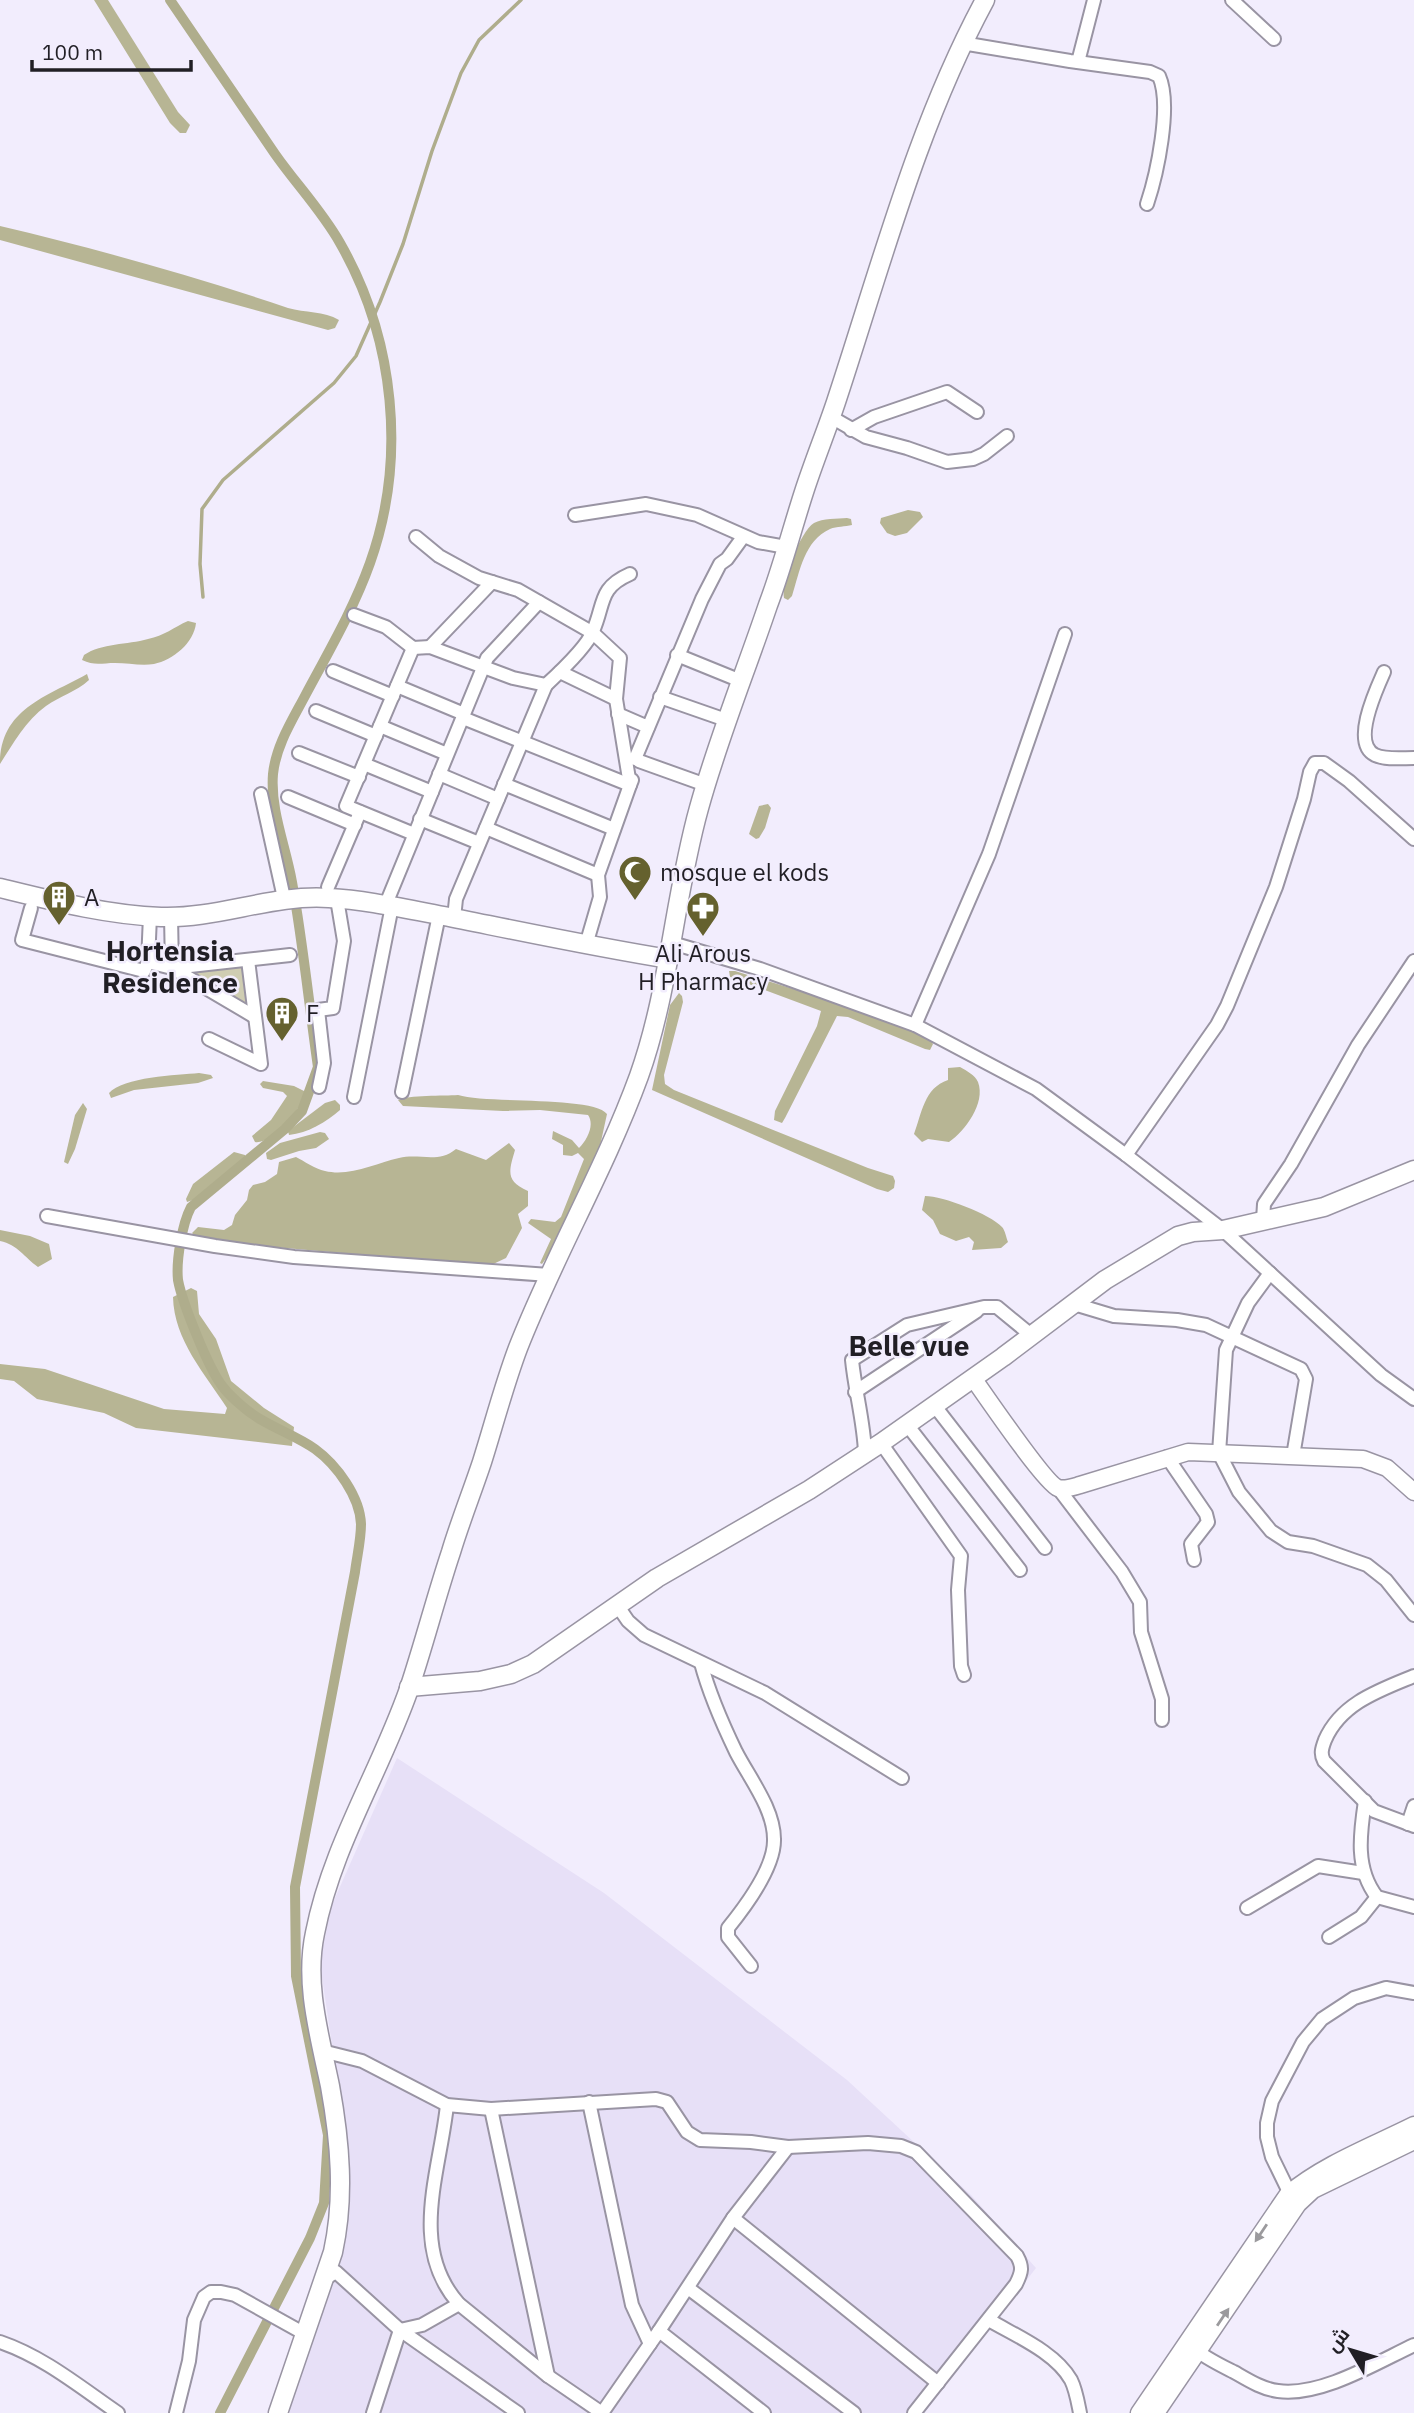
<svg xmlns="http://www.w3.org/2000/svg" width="1414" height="2413" font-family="'IBM Plex Sans',Cairo,sans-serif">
<rect width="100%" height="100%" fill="#f2edfd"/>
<polygon fill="#e7e0f7" points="397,1758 604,1893 847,2080 971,2195 1036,2268 924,2413 286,2413 336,2272 345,2231 350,2169 320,1963 331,1907"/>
<polygon fill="#cfcdb2" points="242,967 246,1004 191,972"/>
<g fill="#b7b594">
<polygon points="94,0 108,0 178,112 190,125 186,133 180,133 170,123"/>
<path d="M 0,226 C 97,249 194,276 288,308 C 305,313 324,311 339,320 L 335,328 L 328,330 L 0,240 Z"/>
<polygon points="908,510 920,512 923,517 907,533 895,536 887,533 880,523 881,518"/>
<path d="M 847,518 L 851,519 L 852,525 C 845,527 837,526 830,529 C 804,541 800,571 792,596 L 788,600 L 784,598 C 781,584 800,531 814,523 C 823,518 837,519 847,518 Z"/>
<path d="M 188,621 L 196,623 C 194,643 173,660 154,664 C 141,666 128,663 115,663 C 102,663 94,666 82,660 L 84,655 C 102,643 127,645 148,639 C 164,636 174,627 188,621 Z"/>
<path d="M 87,674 L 89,680 C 76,692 60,696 46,706 C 26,720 13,744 0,764 C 0,709 46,697 87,674 Z"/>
<polygon points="768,804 771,808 765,828 759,838 756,839 749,834 759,806"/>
<polygon points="729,971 735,971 842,1004 929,1037 933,1044 930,1050 925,1049 848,1017 837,1016 785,1118 782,1123 774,1120 775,1111 817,1026 821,1011 730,977"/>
<polygon points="679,993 682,996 683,1002 664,1075 665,1084 674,1090 868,1168 893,1176 895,1181 894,1188 888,1192 877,1189 652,1090 670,1005"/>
<path d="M 960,1067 C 967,1071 975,1075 978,1082 C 986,1103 965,1131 949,1142 L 928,1139 L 922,1142 L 914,1134 C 922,1113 924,1088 948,1080 L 948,1068 Z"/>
<path d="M 199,1073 L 211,1075 L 213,1078 L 198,1083 L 134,1090 L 111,1098 L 109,1093 C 123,1077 177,1075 199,1073 Z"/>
<path d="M 263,1081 L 294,1086 L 304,1091 L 306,1095 C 300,1109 271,1145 255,1142 L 252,1136 L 271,1120 L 287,1096 L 283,1092 L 263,1088 L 260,1084 Z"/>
<path d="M 458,1095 C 487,1104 594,1096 607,1114 L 600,1146 L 552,1250 L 542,1264 L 540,1263 L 551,1239 L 528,1223 L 531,1219 L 555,1222 L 561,1217 L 584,1159 L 578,1153 L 572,1156 L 563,1155 L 563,1145 L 552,1139 L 553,1131 L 572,1140 L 579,1148 C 587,1140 595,1125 588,1115 L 540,1110 L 503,1111 L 403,1106 L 398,1100 C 408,1095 444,1096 458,1095 Z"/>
<path d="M 335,1100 L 340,1105 L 340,1110 C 326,1122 308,1133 289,1135 L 288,1131 L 325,1103 Z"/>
<polygon points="83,1103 87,1109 75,1149 68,1164 64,1162 75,1115"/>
<polygon points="320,1132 325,1133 329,1139 316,1148 299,1151 271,1160 267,1159 266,1153 280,1143"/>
<path d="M 509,1143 L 515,1150 C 509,1171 505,1181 528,1191 L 528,1206 L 518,1214 L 522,1228 L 506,1258 L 489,1266 L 205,1241 L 196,1237 L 192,1233 L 198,1227 L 224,1230 L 232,1225 L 235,1215 L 247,1200 L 249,1190 L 253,1185 L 265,1182 L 277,1174 L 279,1162 L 296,1157 C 304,1161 315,1169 325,1171 C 350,1177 376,1163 399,1158 C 420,1153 438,1164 456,1149 L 486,1160 Z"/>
<polygon points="234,1152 245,1155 245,1159 196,1199 187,1202 186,1199 193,1184"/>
<path d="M 925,1196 C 943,1196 990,1214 1002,1227 C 1005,1230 1006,1237 1008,1242 L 1001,1248 L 972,1250 L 974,1242 L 969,1237 L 956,1241 L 940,1234 L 933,1220 L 922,1210 Z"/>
<path d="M 0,1230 L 30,1236 L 49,1244 L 52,1259 L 38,1267 C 24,1257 18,1245 0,1241 Z"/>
<path d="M 191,1288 L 197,1291 L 199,1314 L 216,1339 L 231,1381 L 264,1408 L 294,1427 L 292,1446 L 136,1428 L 104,1413 L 37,1399 L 14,1381 L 0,1379 L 0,1364 L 45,1369 L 164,1409 L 225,1414 L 227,1408 C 205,1374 174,1340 173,1297 Z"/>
</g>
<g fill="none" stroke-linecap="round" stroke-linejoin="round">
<polyline stroke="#afad8c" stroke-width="3.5" points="203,597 200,564 202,509 223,480 334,383 356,356 380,302 403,244 432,151 461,73 479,40 521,0"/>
<path stroke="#afad8c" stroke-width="10" d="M 170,0 C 205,51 240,103 275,154 C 296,184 322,211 340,243 C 395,339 407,459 370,563 C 354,608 329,651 306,694 C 293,719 276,745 273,774 C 270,810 286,847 292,882 C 303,943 309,1005 318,1067 L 302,1111 L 285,1129 L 191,1207 C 182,1224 176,1261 178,1280 C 182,1302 209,1370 223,1387 C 228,1394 235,1400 242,1406 C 263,1425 292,1433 315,1449 C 337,1465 360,1497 361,1524 C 361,1540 357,1556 355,1572 L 295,1887 L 296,1976 L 328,2135 L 324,2203 L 310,2238 L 220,2413"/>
<defs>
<g id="minor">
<polyline points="1232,0 1274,39"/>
<path d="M 962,43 L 1070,61 L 1150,72 L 1159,76 C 1172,105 1157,174 1147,204"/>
<polyline points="1078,62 1094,0"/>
<polyline points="831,417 866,437 907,448 947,462 973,459 984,454 1007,436"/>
<polyline points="851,430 874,417 947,392 977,412"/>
<polyline points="575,515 646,504 697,515 758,542 786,547"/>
<polyline points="416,537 439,556 479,578 518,590 593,633 620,658 616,699 630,785 598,875 600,897 586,945"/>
<path d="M 354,615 L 386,627 L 413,648 L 430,647 L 513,678 L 546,685 C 559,673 587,647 593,631 C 605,604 598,588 630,574"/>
<polyline points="430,647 492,582"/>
<polyline points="413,648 346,806 414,834"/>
<polyline points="677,655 741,681"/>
<polyline points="333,671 393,696"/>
<polyline points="560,672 616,699"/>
<path d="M 1384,672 C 1376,690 1351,743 1375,755 C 1386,760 1402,758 1414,758"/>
<polyline points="397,686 464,714"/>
<polyline points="660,697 726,720"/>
<polyline points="316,711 376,736"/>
<polyline points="618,714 648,727"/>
<polyline points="463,718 630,785 632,780"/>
<polyline points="380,726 447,754"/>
<polyline points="299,753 359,777"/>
<polyline points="635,759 702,599 720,564 727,559 743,537"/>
<polyline points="639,761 706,785"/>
<polyline points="364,764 432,792"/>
<polyline points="439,774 498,799"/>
<polyline points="504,784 614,829"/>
<polyline points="261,794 284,898"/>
<polyline points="288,797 355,825"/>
<polyline points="420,819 479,843"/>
<polyline points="486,828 598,875"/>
<polyline points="328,887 360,812"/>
<polyline points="386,904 487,658 539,602"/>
<polyline points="31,908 22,940 144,971 148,962 172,968 171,916"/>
<polyline points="454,918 456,899 546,685"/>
<polyline points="672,943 760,969 915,1025 1036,1089 1126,1155 1223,1230 1381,1375 1414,1399"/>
<polyline points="148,962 150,916"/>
<polyline points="255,1017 172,968 290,955"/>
<polyline points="915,1025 989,854 1065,634"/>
<polyline points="209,1039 261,1064 248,960"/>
<polyline points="319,1087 324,1063 318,1010 333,1008 344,941 337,899"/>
<polyline points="402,1092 439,915"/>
<polyline points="354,1097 392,906"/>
<polyline points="1126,1155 1217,1025 1227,1006 1276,887 1304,799 1310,772 1315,763 1324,763 1349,781 1414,839"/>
<polyline points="47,1216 215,1246 294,1257 549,1275"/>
<polyline points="1263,1220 1264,1204 1291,1164 1358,1045 1414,961"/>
<polyline points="1270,1273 1248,1303 1226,1350 1219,1453 1239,1492 1271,1531 1288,1542 1313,1546 1367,1565 1386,1580 1414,1615"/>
<polyline points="1074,1304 1114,1316 1177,1320 1206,1325 1301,1369 1306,1379 1293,1456"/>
<polyline points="855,1392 977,1311"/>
<polyline points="934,1405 1045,1548"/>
<polyline points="908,1426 1020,1570"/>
<polyline points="881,1443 961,1556 958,1590 961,1666 964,1675"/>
<path d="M 865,1453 C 864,1422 855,1391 852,1360 L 907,1325 L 984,1307 L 997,1307 L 1031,1335"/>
<polyline points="1167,1457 1206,1514 1208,1522 1191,1544 1194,1560"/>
<polyline points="1058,1488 1122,1572 1140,1602 1141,1632 1162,1699 1162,1720"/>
<polyline points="617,1605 628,1621 644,1635 765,1693 902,1778"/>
<path d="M 701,1663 C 709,1693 722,1723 736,1752 C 750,1779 774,1809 774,1839 C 775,1867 745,1907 728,1928 L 728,1937 L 751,1966"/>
<path d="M 1414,1676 C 1380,1690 1341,1703 1325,1740 C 1322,1748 1320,1754 1324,1761 L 1374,1811 L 1414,1826"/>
<path d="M 1365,1801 C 1360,1834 1355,1869 1377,1897 L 1414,1907"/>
<polyline points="1408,1824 1414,1806"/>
<polyline points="1247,1908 1318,1866 1363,1873"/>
<polyline points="1329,1937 1361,1917 1377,1897"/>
<path d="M 322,2051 L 362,2061 L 447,2105 L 491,2109 L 656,2099 L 667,2102 L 687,2132 L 700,2140 L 751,2142 L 788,2147 L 868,2143 L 901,2146 L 916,2152 L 1017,2256 C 1023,2267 1022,2272 1016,2284 L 914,2413"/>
<polyline points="589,2102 632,2305 650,2344"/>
<path d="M 447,2105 C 440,2172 408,2247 459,2304 L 548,2376 L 602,2413"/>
<polyline points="491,2109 548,2376"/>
<polyline points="1292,2198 1272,2157 1267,2137 1267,2123 1272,2101 1303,2042 1322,2019 1354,1998 1386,1988 1414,1993"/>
<polyline points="733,2218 938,2383"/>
<polyline points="324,2279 336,2272 400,2330 518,2413"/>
<polyline points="688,2288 854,2413"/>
<path d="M 989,2320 C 1016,2336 1055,2352 1071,2380 C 1076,2390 1078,2403 1080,2413"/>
<polyline points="659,2331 764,2413"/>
<path d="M 0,2342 C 44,2357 80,2387 118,2413"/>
<path d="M 1192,2347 C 1205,2358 1220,2365 1234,2372 C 1248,2380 1262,2389 1278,2391 C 1320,2397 1376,2363 1414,2345"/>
<polyline points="176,2413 189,2361 194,2320 204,2297 211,2292 221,2292 235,2295 305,2334"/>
<polyline points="373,2413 400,2330 422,2325 459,2304"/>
<polyline points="602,2413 659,2331 733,2218 788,2147"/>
</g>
<g id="tertiary">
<path d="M 973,1378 C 985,1395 1045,1483 1058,1488 C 1065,1490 1073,1487 1080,1485 L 1188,1452 L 1363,1459 L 1387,1468 L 1414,1492"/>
<path d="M 1139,2413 L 1288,2194 C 1324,2164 1372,2146 1414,2125"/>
<polyline points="1156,2413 1298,2204 1313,2190 1414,2141"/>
</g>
<g id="secondary">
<path d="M 0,888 C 53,901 107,915 161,917 C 218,919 272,894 329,898 C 368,900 406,909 444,916 C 519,931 594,947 669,959"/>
<polyline points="409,1687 480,1681 511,1674 533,1664 657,1578 809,1490 881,1443 1003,1357 1105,1280 1178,1236 1193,1232 1223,1230 1324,1207 1414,1170"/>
<path d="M 278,2413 L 333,2252 C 345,2197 340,2141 330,2086 C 320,2037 304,1984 315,1933 C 332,1846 380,1772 409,1689 C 424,1644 436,1597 451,1552 C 460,1522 472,1492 482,1462 C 494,1424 504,1385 518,1348 C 554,1256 605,1169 639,1076 C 670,989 674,897 699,808 C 718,739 745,673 768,605 C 782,568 792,529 804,492 C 814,461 826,432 836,402 C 881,266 917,126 985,0"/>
</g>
</defs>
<use href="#minor" stroke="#9994a3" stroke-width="16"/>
<use href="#tertiary" stroke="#9994a3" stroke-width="19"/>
<use href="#secondary" stroke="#9994a3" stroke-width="21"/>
<use href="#minor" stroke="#fff" stroke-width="12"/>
<use href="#tertiary" stroke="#fff" stroke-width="16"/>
<use href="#secondary" stroke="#fff" stroke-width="18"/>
</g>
<defs><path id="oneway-solid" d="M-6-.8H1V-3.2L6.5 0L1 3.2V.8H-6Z" transform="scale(1.75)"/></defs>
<g fill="#9b9a9d">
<use href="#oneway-solid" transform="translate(1261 2233) rotate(124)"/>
<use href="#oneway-solid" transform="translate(1223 2317) rotate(-56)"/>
</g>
<defs>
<symbol id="mosque-pin" viewBox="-11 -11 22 30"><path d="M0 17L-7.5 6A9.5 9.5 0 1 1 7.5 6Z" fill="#65612e" stroke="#f2edfd"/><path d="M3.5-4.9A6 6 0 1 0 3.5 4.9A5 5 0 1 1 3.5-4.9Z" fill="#fff"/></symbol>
<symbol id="building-pin" viewBox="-11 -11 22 30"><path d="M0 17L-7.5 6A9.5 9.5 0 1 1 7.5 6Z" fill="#65612e" stroke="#f2edfd"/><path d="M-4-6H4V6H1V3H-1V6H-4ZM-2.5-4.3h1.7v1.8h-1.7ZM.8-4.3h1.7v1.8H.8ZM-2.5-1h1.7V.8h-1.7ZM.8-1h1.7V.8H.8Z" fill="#fff"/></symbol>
<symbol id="pharmacy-pin" viewBox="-11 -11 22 30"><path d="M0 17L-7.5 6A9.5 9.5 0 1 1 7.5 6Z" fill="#65612e" stroke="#f2edfd"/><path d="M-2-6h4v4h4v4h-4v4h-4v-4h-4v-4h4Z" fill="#fff"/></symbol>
</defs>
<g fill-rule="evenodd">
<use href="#mosque-pin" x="616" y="853" width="38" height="52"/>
<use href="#building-pin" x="40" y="878" width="38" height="52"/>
<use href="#pharmacy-pin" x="684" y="889" width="38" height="52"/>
<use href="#building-pin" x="263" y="994" width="38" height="52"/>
</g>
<g text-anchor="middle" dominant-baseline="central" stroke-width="5" stroke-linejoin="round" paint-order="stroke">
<g font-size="24" fill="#211f25" stroke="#f2edfd" text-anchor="start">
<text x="660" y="872">mosque el kods</text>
<text x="84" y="897">A</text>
<text x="703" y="953" text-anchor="middle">Ali Arous<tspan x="703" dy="28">H Pharmacy</tspan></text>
<text x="306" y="1013">F</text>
</g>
<g font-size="28" font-weight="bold" fill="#211f25" stroke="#f2edfd">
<text x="170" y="950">Hortensia<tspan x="170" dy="32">Residence</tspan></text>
<text x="909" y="1345">Belle vue</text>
</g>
</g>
<g transform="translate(1351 2350) rotate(308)" stroke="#f2edfd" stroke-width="5" paint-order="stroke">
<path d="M0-5L12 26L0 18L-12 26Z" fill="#211f25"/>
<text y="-10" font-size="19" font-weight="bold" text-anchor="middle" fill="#211f25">ش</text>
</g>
<path d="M32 60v10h159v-10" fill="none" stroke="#211f25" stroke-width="3.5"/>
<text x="42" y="60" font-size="21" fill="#211f25" stroke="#f2edfd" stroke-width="5" paint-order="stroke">100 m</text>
</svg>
